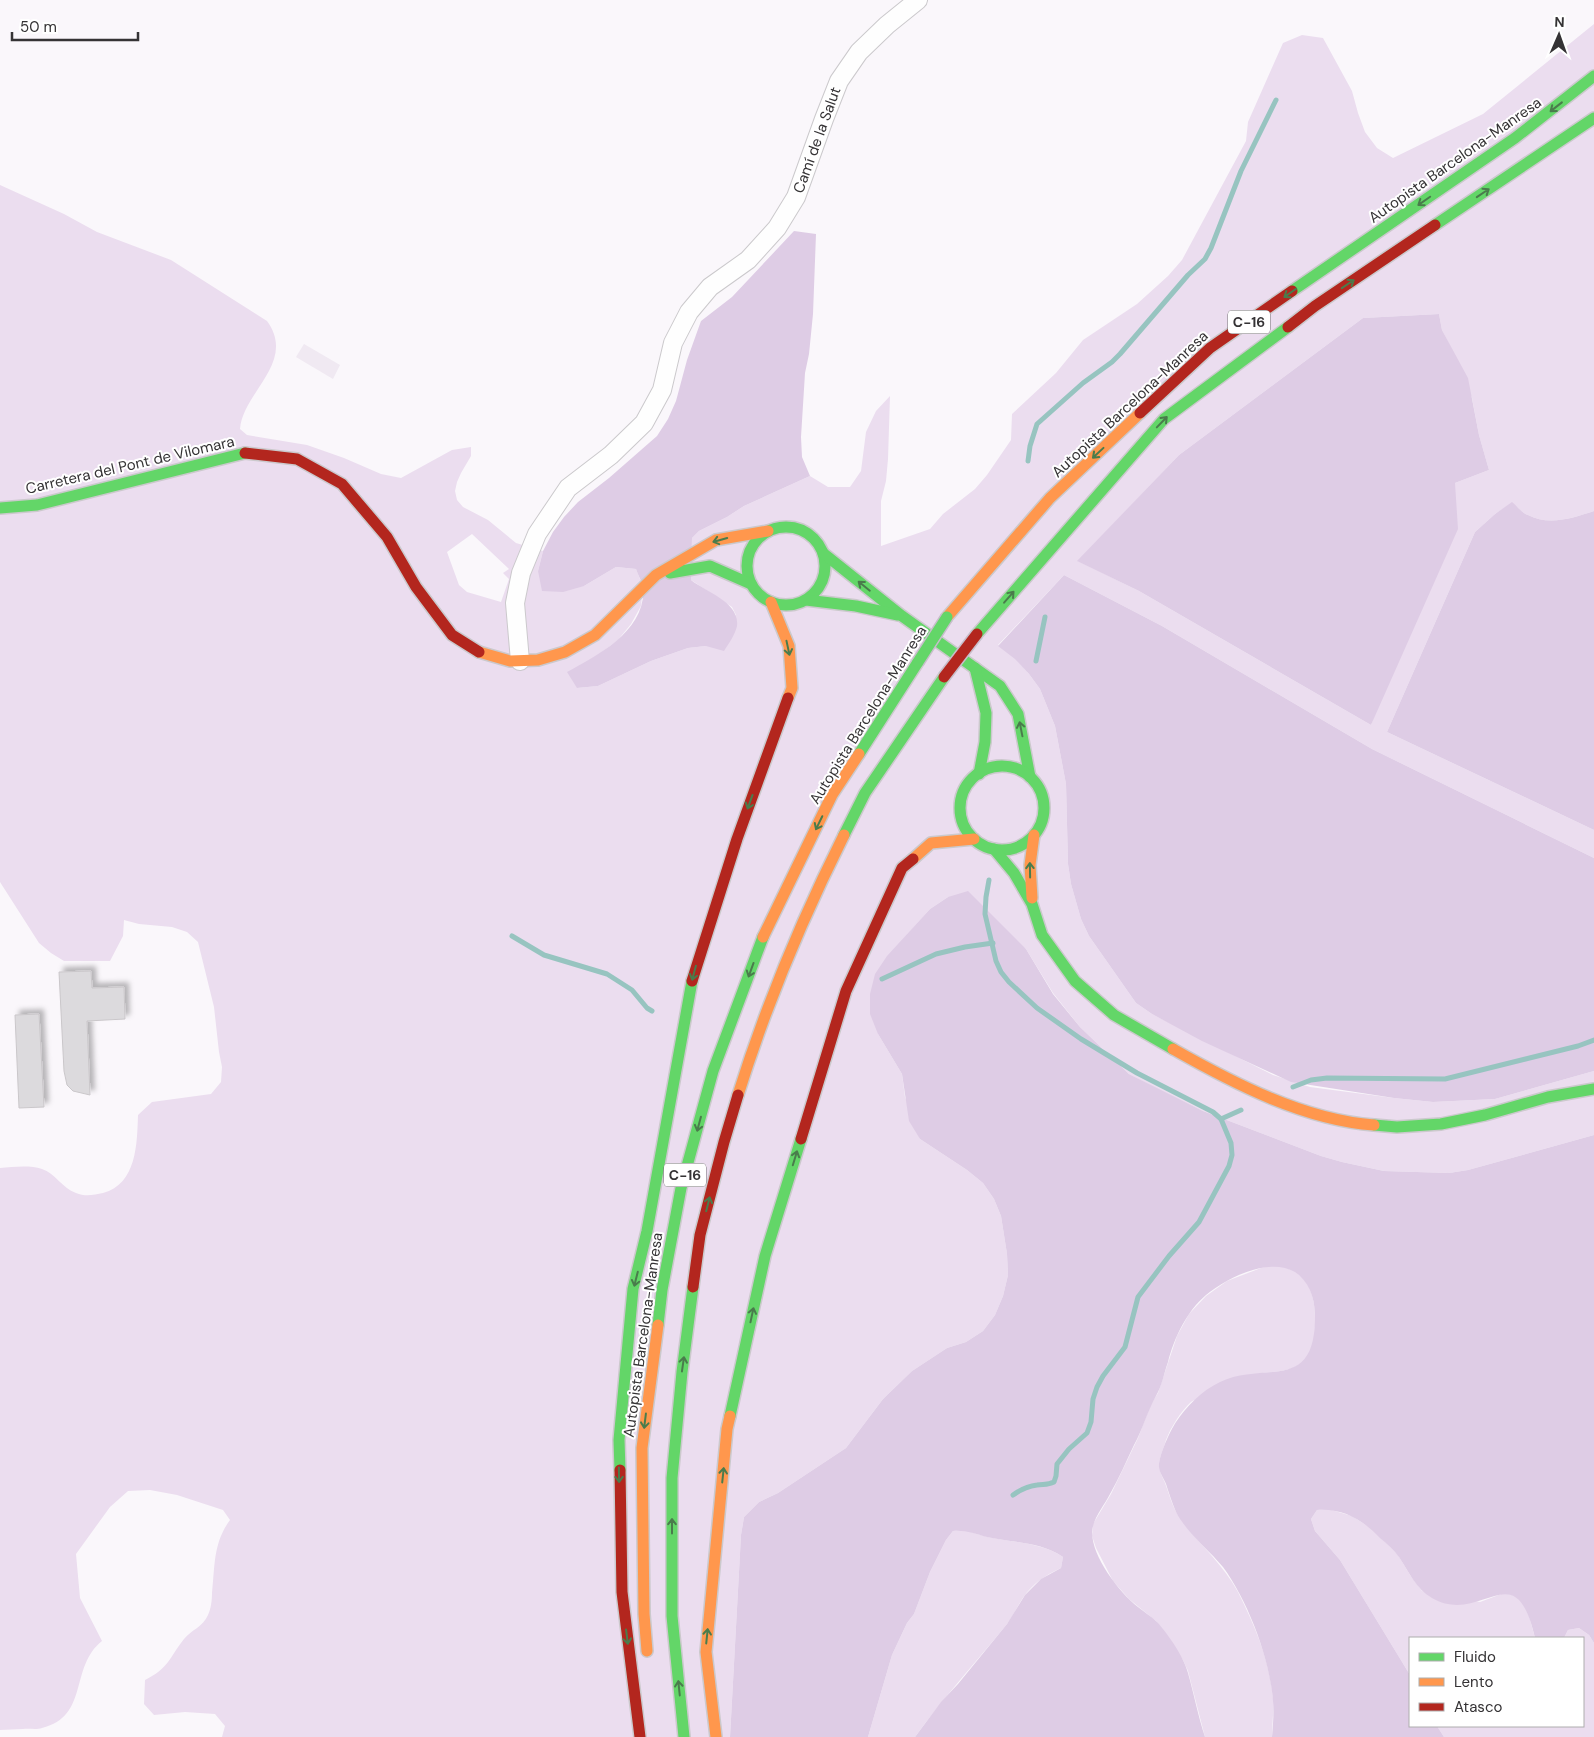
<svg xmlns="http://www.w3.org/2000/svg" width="1594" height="1737" font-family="'DM Sans',sans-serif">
<defs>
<filter id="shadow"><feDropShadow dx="4.5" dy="-4.5" stdDeviation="2.5" flood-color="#0004"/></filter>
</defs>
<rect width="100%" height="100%" fill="#faf7fb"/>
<polygon fill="#f0e9f2" points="304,344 340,365 333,379 296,357"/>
<g fill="#ebddef" fill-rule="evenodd">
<path d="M 1594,24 L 1594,511 C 1573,518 1549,526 1528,515 C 1522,513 1517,506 1512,503 L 1495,514 L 1475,532 L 1387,732 L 1594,830 L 1594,858 L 1372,749 L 1162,626 L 1064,575 L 998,645 L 1015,658 L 1029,674 L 1040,689 L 1055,726 L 1066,784 L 1068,864 L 1071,884 L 1081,919 L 1089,936 L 1136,1003 L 1152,1014 L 1273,1075 L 1310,1087 L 1394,1098 L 1433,1102 L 1495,1099 L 1594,1071 L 1594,1135 L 1468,1170 L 1449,1173 L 1384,1171 L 1342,1162 L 1321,1156 L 1203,1111 L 1165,1093 L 1129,1074 L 1080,1027 L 1053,993 L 1026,949 L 948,897 L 930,909 L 903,939 L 878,1034 L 902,1074 L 905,1097 L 920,1139 L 967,1170 L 983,1183 L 994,1199 L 1001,1216 L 1007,1254 L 1008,1275 L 1003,1296 L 995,1315 L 983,1331 L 966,1342 L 947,1348 L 912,1371 L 883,1399 L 846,1448 L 778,1493 L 759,1502 L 744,1517 L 741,1535 L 730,1737 L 222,1737 L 225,1726 L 215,1714 L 185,1712 L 154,1715 L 144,1704 L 145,1680 C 169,1668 169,1658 184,1639 C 191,1630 203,1627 208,1615 C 211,1609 212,1600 212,1593 C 215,1566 213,1543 230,1520 L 223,1510 L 177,1495 L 150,1490 L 128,1491 L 110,1507 L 76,1554 L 80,1598 L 102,1641 C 69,1667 90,1716 42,1728 C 36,1730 29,1728 23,1729 C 15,1729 8,1730 0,1730 L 0,1168 C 13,1167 30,1165 42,1169 C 55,1173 62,1188 76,1193 C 85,1197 94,1195 103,1193 C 137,1184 137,1143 138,1115 L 152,1102 L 211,1094 L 221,1082 L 222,1067 L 219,1052 L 214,1007 L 198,942 L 187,932 L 172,927 L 139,924 L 124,920 L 123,936 L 110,961 L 64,961 L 51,953 L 39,943 L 0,882 L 0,185 L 64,214 L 97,232 L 171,260 L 267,321 C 297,362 243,392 240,429 L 247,435 L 307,445 L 344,458 L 381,474 L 401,478 L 452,450 L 471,447 L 471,456 L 461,473 L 457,482 L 455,491 L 457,500 L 463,507 L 488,520 L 516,543 L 543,551 L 538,571 L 584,586 L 616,567 L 636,569 L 643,587 L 641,606 L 631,624 L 618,640 L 602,652 L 577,688 L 598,686 L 651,661 L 688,648 L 706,646 L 736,615 L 732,607 L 691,580 L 692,538 L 699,531 L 727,517 L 744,506 L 810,476 L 828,487 L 850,487 L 861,471 L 866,432 L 876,411 L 890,396 L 888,459 L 886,481 L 881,501 L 881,546 L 930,529 L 943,514 L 975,489 L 987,475 L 1011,440 L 1012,414 L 1056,373 L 1083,340 L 1137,304 L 1168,276 L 1182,260 L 1246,141 L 1248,122 L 1283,43 L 1302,35 L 1323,38 L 1352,91 L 1358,113 L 1365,132 L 1377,148 L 1393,158 L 1483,114 ZM 1439,314 L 1442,330 L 1457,360 L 1472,398 L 1479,435 L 1489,470 L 1455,483 L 1455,499 L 1371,725 L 1139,591 L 1078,561 L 1179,455 L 1363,318 ZM 472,534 L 509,569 L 503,573 L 509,579 L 501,602 L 467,592 L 459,585 L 447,552 Z"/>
<path d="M 1274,1265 C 1309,1270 1316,1294 1315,1326 C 1314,1339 1314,1351 1304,1361 C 1291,1373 1273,1371 1257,1374 C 1249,1376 1197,1398 1191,1402 C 1181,1411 1171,1427 1166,1440 C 1164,1447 1159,1458 1159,1465 C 1159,1471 1163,1478 1165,1483 C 1169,1493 1172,1506 1178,1515 C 1197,1543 1221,1561 1238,1592 C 1255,1626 1270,1661 1273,1699 C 1274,1712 1272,1724 1272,1737 L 1205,1737 L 1188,1671 L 1183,1660 L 1156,1621 L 1129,1599 L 1113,1581 L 1096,1548 L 1092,1536 L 1093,1524 L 1111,1494 L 1138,1438 L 1151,1404 L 1158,1393 L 1177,1336 L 1189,1314 L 1206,1296 L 1227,1281 L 1261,1268 Z"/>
<polygon points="1328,1509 1352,1516 1372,1529 1398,1555 1410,1575 1422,1591 1480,1602 1504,1593 1516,1596 1524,1605 1529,1616 1535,1638 1410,1638 1410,1675 1340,1560 1315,1531 1311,1519 1317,1510"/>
<path d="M 966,1530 C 973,1533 981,1535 988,1537 C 1014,1543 1040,1542 1063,1557 L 1061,1568 C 1050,1573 1040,1579 1032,1587 C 1021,1597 1016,1612 1007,1624 C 976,1662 943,1698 915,1737 L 868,1737 L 892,1655 L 907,1623 L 914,1614 L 930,1572 L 946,1540 L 953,1531 Z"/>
<polygon points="1579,1628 1589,1635 1594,1643 1594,1737 1444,1737 1437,1726 1583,1726 1583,1638 1564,1638 1568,1630"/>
</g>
<g fill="#decce5">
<path d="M 794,231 L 816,234 L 813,314 L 809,354 L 805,373 L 801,437 L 802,457 L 810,476 L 744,506 L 727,517 L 699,531 L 692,538 L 691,580 C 706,592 740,602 737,626 C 735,635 729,643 724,651 L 706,646 L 688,648 L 651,661 L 598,686 L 577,688 L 567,672 C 598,655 647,630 643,587 C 642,582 638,575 636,569 L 616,567 L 584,586 L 563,592 L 542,591 L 538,571 L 543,551 L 553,532 L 564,517 L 578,502 L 609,478 L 657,436 L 668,419 L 676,401 L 687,360 L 701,321 L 732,297 Z"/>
<polygon points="1439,314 1442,330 1468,378 1479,435 1489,470 1455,483 1458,529 1371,725 1139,591 1077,561 1179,455 1363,318"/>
<path d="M 1512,502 C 1517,506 1522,513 1528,515 C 1549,526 1573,518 1594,511 L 1594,830 L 1387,732 L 1475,532 L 1495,514 Z"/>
<polygon points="1064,575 1162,626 1372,749 1594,858 1594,1071 1495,1099 1433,1102 1394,1098 1291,1082 1202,1041 1152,1014 1136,1003 1089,936 1081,919 1071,884 1068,864 1066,784 1055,726 1040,689 1029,674 1015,659 998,646"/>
<path d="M 968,891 L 1026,949 L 1053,994 L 1080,1027 L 1129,1074 L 1203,1111 L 1321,1156 L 1342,1162 L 1384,1171 L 1449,1173 L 1468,1170 L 1594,1135 L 1594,1643 L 1589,1635 L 1579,1628 L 1568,1630 L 1564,1638 L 1535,1638 C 1515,1550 1482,1627 1432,1598 C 1416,1589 1409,1572 1399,1557 C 1394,1550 1387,1544 1380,1538 C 1363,1520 1343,1508 1317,1510 L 1311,1519 L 1315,1531 L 1340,1560 L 1410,1675 L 1410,1726 L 1437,1726 L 1444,1737 L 1272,1737 C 1273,1725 1274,1713 1273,1701 C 1270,1659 1248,1601 1223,1567 C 1208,1549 1187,1533 1176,1512 C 1172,1503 1169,1493 1166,1484 C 1164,1479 1159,1472 1159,1467 C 1158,1457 1170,1431 1176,1422 C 1187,1406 1201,1391 1220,1382 C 1264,1361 1314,1393 1315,1319 C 1315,1302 1312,1287 1299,1275 C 1274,1254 1228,1277 1206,1295 C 1187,1311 1174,1338 1168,1362 C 1164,1373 1162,1386 1156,1396 C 1147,1412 1143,1429 1134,1445 C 1126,1462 1119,1478 1110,1494 C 1104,1506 1093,1518 1092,1532 C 1092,1557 1119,1592 1138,1607 C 1144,1612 1151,1616 1157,1622 C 1168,1634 1184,1657 1188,1673 C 1194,1694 1198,1716 1205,1737 L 915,1737 L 941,1702 L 958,1684 L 1007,1624 L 1025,1595 L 1041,1579 L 1061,1568 L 1063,1557 C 1040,1541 1013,1543 987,1537 C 975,1534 966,1530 953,1531 L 946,1540 L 930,1572 L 914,1614 L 907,1623 L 892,1655 L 868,1737 L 730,1737 L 741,1535 L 744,1517 L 759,1502 L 778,1493 L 846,1448 L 883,1399 L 912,1371 L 947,1348 L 966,1342 L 983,1331 L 995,1315 L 1003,1296 L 1008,1275 L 1007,1254 L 1001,1216 L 994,1199 L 983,1183 L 967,1170 L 920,1139 L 909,1121 L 902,1074 L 878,1034 L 870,1014 L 870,994 L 875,974 L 887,956 L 930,909 L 948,897 Z"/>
</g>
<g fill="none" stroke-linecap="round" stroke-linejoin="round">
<g stroke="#97c4c0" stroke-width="5">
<polyline points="1028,461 1030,446 1037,424 1083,383 1112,362 1120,354 1188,275 1205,259 1211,248 1241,171 1276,100"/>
<polyline points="1036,661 1045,617"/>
<path d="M 989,880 L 986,897 L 985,914 L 996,961 L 1001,972 L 1009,982 L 1037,1008 L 1081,1039 L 1137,1073 L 1213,1112 L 1221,1119 L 1231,1143 L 1232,1155 L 1229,1166 L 1199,1222 L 1169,1256 L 1138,1297 L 1125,1347 L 1103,1376 L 1097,1387 L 1093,1399 L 1091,1422 L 1087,1433 L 1069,1449 L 1057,1464 L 1056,1476 L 1054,1482 C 1048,1485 1044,1484 1037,1485 C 1028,1486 1020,1490 1013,1495"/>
<polyline points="512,936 544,955 607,974 632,990 647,1008 652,1011"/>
<polyline points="882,979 936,954 965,947 993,943"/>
<polyline points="1293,1087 1311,1080 1327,1078 1445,1079 1578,1046 1594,1040"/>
<polyline points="1221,1119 1241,1110"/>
</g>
</g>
<g fill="#dcdadd" stroke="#cac7ca" filter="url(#shadow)">
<polygon points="91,971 92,988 124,987 125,1019 87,1021 90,1095 73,1091 67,1085 64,1071 59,972"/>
<polygon points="39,1014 44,1107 19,1108 15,1015"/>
</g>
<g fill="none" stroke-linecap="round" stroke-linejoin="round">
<defs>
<polyline id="street" points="520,661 515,603 521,573 537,534 568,488 611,455 644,423 662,390 673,343 689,312 710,287 748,260 777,228 796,197 824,119 839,81 859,52 887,25 918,0"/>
<g id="fast">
<polyline points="1435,225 1594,118"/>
<polyline points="1292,291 1515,138 1594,76"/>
<polyline points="0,508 37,505 245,453"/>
<circle cx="786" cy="566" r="39"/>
<polyline points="823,553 902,616 1000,686 1018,714 1030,777"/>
<polyline points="670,573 710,566 751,584"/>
<polyline points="806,600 856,606 898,615"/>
<polyline points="977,634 1164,419 1288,327"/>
<polyline points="975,668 986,713 985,742 979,774"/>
<polyline points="859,754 918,662"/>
<circle cx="1002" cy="808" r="42"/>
<polyline points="844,835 865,793 944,677"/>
<polyline points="994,849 1014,873 1032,904 1042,935 1075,981 1114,1015 1173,1049"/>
<polyline points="1374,1125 1397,1127 1441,1124 1485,1115 1548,1097 1594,1089"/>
<polyline points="658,1325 662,1290 681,1188 713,1071 763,937"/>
<polyline points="730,1416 765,1256 801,1139"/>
<polyline points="620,1470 619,1440 633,1289 647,1231 692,981"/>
<polyline points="684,1737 672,1616 672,1478 682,1372 693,1287"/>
</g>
<g id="slow">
<polyline points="771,602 789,646 792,688 788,698"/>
<polyline points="947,617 1050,498 1140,413"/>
<polyline points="479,652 510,661 538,660 565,652 595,635 656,575 716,540 768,531"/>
<polyline points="913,859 931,843 974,839"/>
<polyline points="1032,898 1030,865 1034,835"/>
<polyline points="763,937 832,795 859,754"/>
<path d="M 1173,1049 C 1233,1083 1304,1120 1374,1125"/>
<path d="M 738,1095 C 766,1005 802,919 844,835"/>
<polyline points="647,1651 644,1614 642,1448 658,1325"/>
<polyline points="716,1737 706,1652 727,1429 730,1416"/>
</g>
<g id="jam">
<polyline points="1288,327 1315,306 1435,225"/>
<polyline points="1140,413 1210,348 1292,291"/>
<polyline points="245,453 297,459 342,484 387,537 416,587 452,635 479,652"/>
<polyline points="692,981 737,839 788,698"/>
<polyline points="801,1139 846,991 902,868 913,859"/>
<polyline points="693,1287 700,1235 724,1142 738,1095"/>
<polyline points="620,1470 622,1592 640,1737"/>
</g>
</defs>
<use href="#street" stroke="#cbc9cc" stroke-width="20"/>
<use href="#fast" stroke="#cbc9cc" stroke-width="14"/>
<use href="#slow" stroke="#cbc9cc" stroke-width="14"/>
<use href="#jam" stroke="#cbc9cc" stroke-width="14"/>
<use href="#street" stroke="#fefefe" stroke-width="18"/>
<use href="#fast" stroke="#63d668" stroke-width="11"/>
<use href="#slow" stroke="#ff974d" stroke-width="11"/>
<use href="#jam" stroke="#b3261e" stroke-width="11"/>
<defs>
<polyline id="fast-bridge" points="918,662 947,617"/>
<polyline id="jam-bridge" points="944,677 977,634"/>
</defs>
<use href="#fast-bridge" stroke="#c7beca" stroke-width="14" stroke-linecap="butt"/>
<use href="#jam-bridge" stroke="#c7beca" stroke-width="14" stroke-linecap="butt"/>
<use href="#fast-bridge" stroke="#63d668" stroke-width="11"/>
<use href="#jam-bridge" stroke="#b3261e" stroke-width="11"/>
</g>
<defs><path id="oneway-shaft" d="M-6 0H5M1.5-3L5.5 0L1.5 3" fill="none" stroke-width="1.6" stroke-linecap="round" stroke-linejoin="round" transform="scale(1.25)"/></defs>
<g stroke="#4a7c4c">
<use href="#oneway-shaft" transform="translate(1556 107) rotate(142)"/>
<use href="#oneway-shaft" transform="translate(1483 193) rotate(-34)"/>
<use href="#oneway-shaft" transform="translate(1424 201) rotate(145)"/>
<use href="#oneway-shaft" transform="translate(1348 284) rotate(-34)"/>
<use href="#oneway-shaft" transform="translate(1290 293) rotate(145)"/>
<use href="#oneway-shaft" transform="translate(1162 422) rotate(-46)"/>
<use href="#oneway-shaft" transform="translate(1098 453) rotate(137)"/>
<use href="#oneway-shaft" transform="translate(720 540) rotate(164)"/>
<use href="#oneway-shaft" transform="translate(864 586) rotate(-141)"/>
<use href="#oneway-shaft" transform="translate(1009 597) rotate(-49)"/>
<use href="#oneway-shaft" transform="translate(788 648) rotate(78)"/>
<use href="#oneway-shaft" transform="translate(1021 729) rotate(-101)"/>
<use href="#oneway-shaft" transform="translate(750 802) rotate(110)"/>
<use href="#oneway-shaft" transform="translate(819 823) rotate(116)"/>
<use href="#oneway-shaft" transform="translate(1030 870) rotate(-91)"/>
<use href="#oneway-shaft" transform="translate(751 970) rotate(110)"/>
<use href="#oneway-shaft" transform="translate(694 973) rotate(105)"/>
<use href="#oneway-shaft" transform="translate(699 1124) rotate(105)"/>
<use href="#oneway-shaft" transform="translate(795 1158) rotate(-73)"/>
<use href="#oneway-shaft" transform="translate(708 1204) rotate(-76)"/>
<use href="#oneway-shaft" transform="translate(636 1279) rotate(104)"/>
<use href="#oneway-shaft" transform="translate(752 1315) rotate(-78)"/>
<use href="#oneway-shaft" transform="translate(683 1364) rotate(-82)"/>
<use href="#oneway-shaft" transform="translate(645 1421) rotate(97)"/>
<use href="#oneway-shaft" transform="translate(619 1475) rotate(89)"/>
<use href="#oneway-shaft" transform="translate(723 1475) rotate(-84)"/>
<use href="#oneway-shaft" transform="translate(672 1526) rotate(-90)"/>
<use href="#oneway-shaft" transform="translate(707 1636) rotate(-84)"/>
<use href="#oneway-shaft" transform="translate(627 1637) rotate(83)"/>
<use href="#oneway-shaft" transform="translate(679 1688) rotate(-96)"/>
</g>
<g text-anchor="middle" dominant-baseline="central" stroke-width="4" stroke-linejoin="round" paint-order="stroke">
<g fill="#fff" stroke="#727072" stroke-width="1">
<rect x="1228" y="310.5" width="42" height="23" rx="4"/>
<rect x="664" y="1163.5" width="42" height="23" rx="4"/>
</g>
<g font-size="14" font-weight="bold" fill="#353335">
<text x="1249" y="322">C-16</text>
<text x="685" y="1175">C-16</text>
</g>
<g font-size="15" fill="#353335" stroke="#fff">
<text transform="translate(817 140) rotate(-70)">Camí de la Salut</text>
<text transform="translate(1455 160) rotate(-35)">Autopista Barcelona-Manresa</text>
<text transform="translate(1130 404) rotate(-43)">Autopista Barcelona-Manresa</text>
<text transform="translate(130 465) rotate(-13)">Carretera del Pont de Vilomara</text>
<text transform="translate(868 715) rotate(-58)">Autopista Barcelona-Manresa</text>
<text transform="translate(643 1335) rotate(-82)">Autopista Barcelona-Manresa</text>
</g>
</g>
<rect x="1409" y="1637" width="175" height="90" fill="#ffffff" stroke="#aeadae"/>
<rect x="1419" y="1653" width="25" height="8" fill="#63d668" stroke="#aeadae"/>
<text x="1454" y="1662" font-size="15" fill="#353335">Fluido</text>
<rect x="1419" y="1678" width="25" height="8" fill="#ff974d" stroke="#aeadae"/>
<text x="1454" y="1687" font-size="15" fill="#353335">Lento</text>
<rect x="1419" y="1703" width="25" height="8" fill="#b3261e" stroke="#aeadae"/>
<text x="1454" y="1712" font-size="15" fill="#353335">Atasco</text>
<g transform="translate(1559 35) rotate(2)" stroke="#ffffff" stroke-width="4" paint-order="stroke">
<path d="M0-4L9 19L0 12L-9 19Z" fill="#353335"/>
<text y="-8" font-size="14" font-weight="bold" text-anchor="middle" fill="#353335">N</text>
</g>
<path d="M12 32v8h126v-8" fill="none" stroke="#353335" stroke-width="2.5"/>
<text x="20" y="32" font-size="15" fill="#353335" stroke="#ffffff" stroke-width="4" paint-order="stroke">50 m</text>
</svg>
